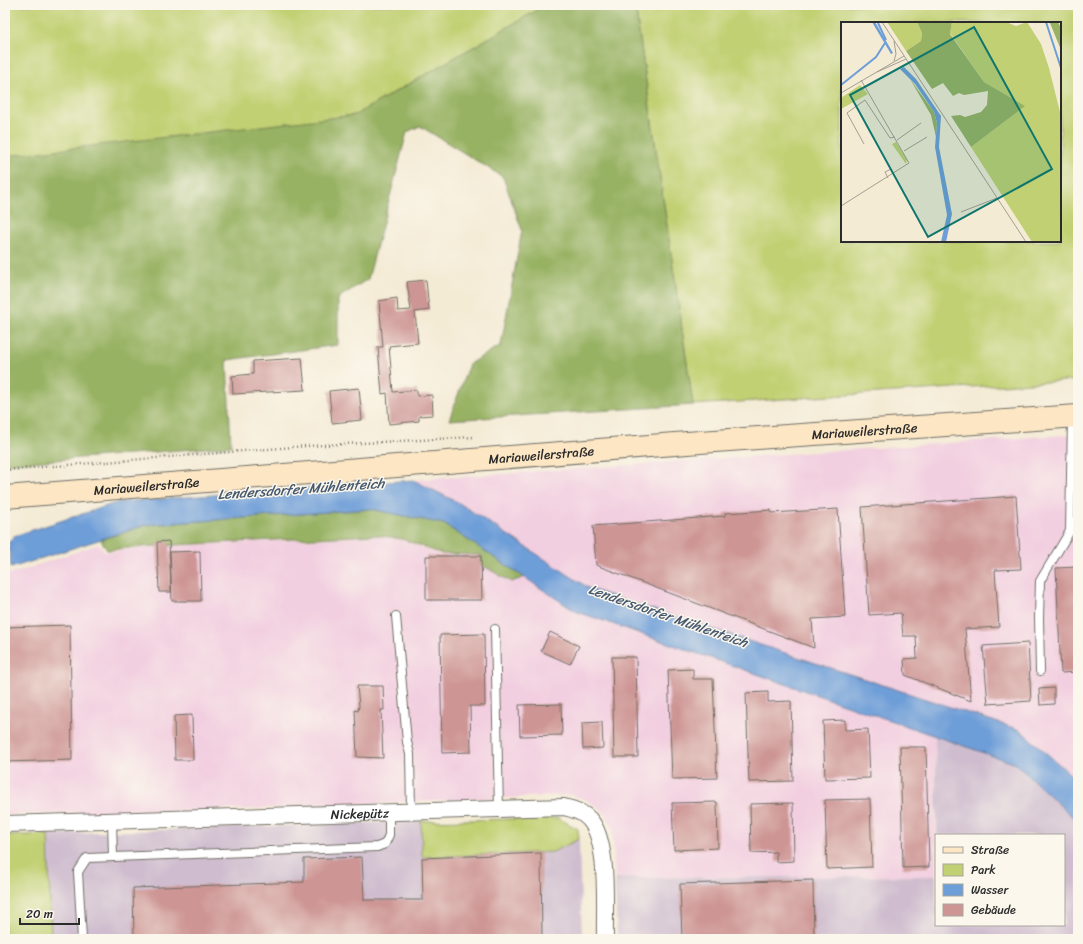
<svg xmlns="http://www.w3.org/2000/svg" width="1083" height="944" font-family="Sriracha,sans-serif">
<rect width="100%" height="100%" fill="#fbf7ec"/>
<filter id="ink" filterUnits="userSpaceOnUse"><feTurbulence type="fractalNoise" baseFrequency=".025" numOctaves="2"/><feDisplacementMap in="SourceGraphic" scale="8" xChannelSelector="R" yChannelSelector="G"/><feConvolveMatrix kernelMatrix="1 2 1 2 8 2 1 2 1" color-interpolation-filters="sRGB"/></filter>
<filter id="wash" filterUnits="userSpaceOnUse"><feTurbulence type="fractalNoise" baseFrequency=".012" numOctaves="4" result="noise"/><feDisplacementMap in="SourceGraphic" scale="16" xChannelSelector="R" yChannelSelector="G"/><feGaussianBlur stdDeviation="0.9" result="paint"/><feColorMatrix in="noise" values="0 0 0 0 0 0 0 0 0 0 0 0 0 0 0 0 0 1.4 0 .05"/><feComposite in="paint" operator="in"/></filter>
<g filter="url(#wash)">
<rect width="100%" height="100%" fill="#f4ebd5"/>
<g fill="#f2cfe0">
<polygon points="1078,434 1078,781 1020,730 590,589 459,503 413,480"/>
<polygon points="375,536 402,540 441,555 482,555 482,565 511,582 525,577 575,611 935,736 936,876 615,878 612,826 603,811 586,800 571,795 250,809 5,815 5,574 15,573 99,544 105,552 156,547"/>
</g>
<g fill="#cfbdcf">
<polygon points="935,736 1016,764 1078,822 1078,939 617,939 615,878 936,876 936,925 1064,925 1064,835 937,835"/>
<polygon points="421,821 423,857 553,852 579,839 582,939 51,939 48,834"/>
</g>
<g fill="#c1d072" stroke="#767e4e" fill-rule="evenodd">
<polygon points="5,5 546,5 355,115 124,146 5,157"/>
<path d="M 635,5 L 1078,5 L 1078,380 L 693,405 ZM 842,23 L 1060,23 L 1060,241 L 842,241 Z"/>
<polygon points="558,818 578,829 579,839 553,852 422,857 421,821"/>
<polygon points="48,834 51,939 5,939 5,836"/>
</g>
<g fill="#98b264" stroke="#626e48">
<polygon points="546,5 635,5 693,405 449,420 469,364 501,345 522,230 503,177 420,126 407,132 368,279 338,298 338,345 227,360 231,446 5,464 5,156 355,115"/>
<polygon points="371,509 444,524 525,577 511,582 482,565 481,555 442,554 402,539 375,535 155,546 107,550 101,540 145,525"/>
</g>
<polygon fill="#6e9ed8" stroke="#4c6482" points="413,480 459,503 590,589 1020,730 1078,781 1078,822 1016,764 575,611 444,524 371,509 145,525 11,568 9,542 14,536 119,502"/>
<g id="blocks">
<g fill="#cd9594">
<polygon points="426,280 429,310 415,312 418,343 389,346 393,392 417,390 417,396 432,395 433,415 419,416 419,421 389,424 387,393 382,394 378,347 383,347 379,301 397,298 398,311 411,310 407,282"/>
<polygon points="302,358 305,390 233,394 232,376 253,374 253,361"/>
<polygon points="359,388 362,420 332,423 329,391"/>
<polygon points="1016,496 1021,569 995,570 999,627 965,629 971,701 905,675 904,659 917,658 916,636 903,636 901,613 869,615 862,507"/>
<polygon points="838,509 845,617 812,619 814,648 596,565 593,526 725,516 725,513 771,510 771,513"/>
<polygon points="169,541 171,592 159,592 157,542"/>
<polygon points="200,551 201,601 172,601 170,552"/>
<polygon points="426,556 481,556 482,600 426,600"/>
<polygon points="1078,567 1078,672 1061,673 1056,568"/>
<polygon points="70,625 72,760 5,762 5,627"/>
<polygon points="550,632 579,646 570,664 541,651"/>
<polygon points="484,634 485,706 470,706 471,752 442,753 440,635"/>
<polygon points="1028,643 1031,701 988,704 983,646"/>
<polygon points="612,657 636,657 638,757 614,757"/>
<polygon points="693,669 693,679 713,679 717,778 672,779 668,670"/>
<polygon points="357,686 383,686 384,710 381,710 383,758 357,757 355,710 358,711 359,706"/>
<polygon points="1054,688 1054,704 1040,705 1039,689"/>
<polygon points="768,692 768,702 791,701 793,781 749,782 746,693"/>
<polygon points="561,704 562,735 520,736 519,705"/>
<polygon points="192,715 193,760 175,760 174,716"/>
<polygon points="845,720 845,730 868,729 870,778 825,779 823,721"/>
<polygon points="602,722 603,748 583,749 582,723"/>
<polygon points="900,747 926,747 929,867 903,868"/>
<polygon points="870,799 872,867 827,869 825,800"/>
<polygon points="717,802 718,848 674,850 672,803"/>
<polygon points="793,803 794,861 776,862 776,852 751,853 750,804"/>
<polygon points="541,853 542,939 134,939 133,888 304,882 304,859 362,857 364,900 423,900 422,858"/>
<polygon points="813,880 814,939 682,939 680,884"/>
</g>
</g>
</g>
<g filter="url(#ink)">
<use href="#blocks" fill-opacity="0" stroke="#716e66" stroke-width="1"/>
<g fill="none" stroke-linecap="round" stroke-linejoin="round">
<defs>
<g id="service">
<polyline points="396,616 407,742 410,754 411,811"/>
<polyline points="495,629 499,809"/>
<polyline points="1040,671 1039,618 1040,581 1070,531 1072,418"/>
<polyline points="112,821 113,856"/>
<polyline points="82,939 78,872 87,858 377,847 385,844 389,835 389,812"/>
</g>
<g id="minor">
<path id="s1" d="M 5,824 L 564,807 C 573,809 583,812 589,819 C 610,841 604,908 605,939"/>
</g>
<g id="secondary">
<path id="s2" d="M 5,497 L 700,442 L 1078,416"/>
</g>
</defs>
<use href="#service" stroke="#716e66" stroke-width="10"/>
<use href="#minor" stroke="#716e66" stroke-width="18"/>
<use href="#secondary" stroke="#716e66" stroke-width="24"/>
<polyline stroke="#716e66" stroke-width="2.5" stroke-dasharray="1 3" stroke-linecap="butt" points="5,470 306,446 475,437"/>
<use href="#service" stroke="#fff" stroke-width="8"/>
<use href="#minor" stroke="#fff" stroke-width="16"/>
<use href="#secondary" stroke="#fce6c4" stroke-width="22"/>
</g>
</g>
<g text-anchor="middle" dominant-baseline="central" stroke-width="3" stroke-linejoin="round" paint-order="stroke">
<g font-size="13" fill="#2b2b2b" stroke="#fbf7ec">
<text stroke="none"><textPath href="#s2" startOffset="862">Mariaweilerstraße</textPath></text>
<text stroke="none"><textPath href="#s2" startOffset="538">Mariaweilerstraße</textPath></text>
<text stroke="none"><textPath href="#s2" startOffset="142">Mariaweilerstraße</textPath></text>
<text stroke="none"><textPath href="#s1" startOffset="355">Nickepütz</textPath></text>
</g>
<g font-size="14" font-style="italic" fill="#465970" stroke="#fbf7ec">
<text transform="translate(301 489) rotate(-4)">Lendersdorfer Mühlenteich</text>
<text transform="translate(668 616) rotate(19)">Lendersdorfer Mühlenteich</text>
</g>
</g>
<g transform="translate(841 22)">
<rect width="220" height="220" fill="#f4ebd5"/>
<path d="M 46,0 L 76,0 L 81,11 L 80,19 L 65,29 ZM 111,0 L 165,0 L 175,4 L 186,0 L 200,22 L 208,46 L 220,94 L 220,220 L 191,220 L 130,125 L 183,84 L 143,60 L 109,11 ZM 19,63 L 27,72 L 0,87 L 0,76 ZM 55,120 L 66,137 L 65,142 L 51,122 Z" fill="#c1d072"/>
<path d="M 76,0 L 111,0 L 109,12 L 143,60 L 184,84 L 130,125 L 110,94 L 119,93 L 124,95 L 140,90 L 146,83 L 147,69 L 123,73 L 118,71 L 112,74 L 102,61 L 91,67 L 65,29 L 80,19 L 81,11 ZM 217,0 L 220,6 L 220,28 L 209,1 ZM 69,57 L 93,90 L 96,101 L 95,115 L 90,93 Z" fill="#98b264"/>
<path d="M 31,0 L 34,0 L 52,31 L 50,32 ZM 63,45 L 75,57 L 100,94 L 98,125 L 111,192 L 105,220 L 100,220 L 106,193 L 94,125 L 96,101 L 93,90 L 74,62 L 59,47 Z" fill="#6e9ed8"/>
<path fill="none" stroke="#6e9ed8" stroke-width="2" d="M 205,0 L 220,46M 37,1 L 45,18M 0,63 L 35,35 L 44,21"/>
<path fill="none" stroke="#a49e91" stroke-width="1" d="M 41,0 L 185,220M 53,19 L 55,32 L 53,39M 36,50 L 65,37M 0,71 L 63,34M 56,118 L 80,101M 23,122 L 6,91 L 24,78 L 49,116 L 54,115M 63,129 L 86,115M 47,156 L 44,150 L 50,147M 0,184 L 68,141 L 20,58M 120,190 L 156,176"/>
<path fill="#0f766e" fill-opacity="0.15" stroke="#0f766e" stroke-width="2" d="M 133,5 L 211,147 L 87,215 L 9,73 Z"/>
<rect width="220" height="220" fill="none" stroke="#2b2b2b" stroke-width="2"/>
</g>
<rect width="1083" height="944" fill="none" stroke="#fbf7ec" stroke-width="20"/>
<rect x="935" y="834" width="130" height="92" fill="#fbf7ec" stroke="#a8a59f"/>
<rect x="943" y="847" width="20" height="6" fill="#fce6c4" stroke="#a8a59f"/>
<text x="971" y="854" font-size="12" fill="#2b2b2b">Straße</text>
<rect x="943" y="864" width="20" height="12" fill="#c1d072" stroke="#a8a59f"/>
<text x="971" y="874" font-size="12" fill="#2b2b2b">Park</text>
<rect x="943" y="884" width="20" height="12" fill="#6e9ed8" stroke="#a8a59f"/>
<text x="971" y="894" font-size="12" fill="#2b2b2b">Wasser</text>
<rect x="943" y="904" width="20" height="12" fill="#cd9594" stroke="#a8a59f"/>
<text x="971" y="914" font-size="12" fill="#2b2b2b">Gebäude</text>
<path d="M20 918v6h59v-6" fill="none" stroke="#2b2b2b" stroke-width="2"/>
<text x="26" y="918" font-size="12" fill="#2b2b2b" stroke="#fbf7ec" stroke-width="3" paint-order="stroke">20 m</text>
</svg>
